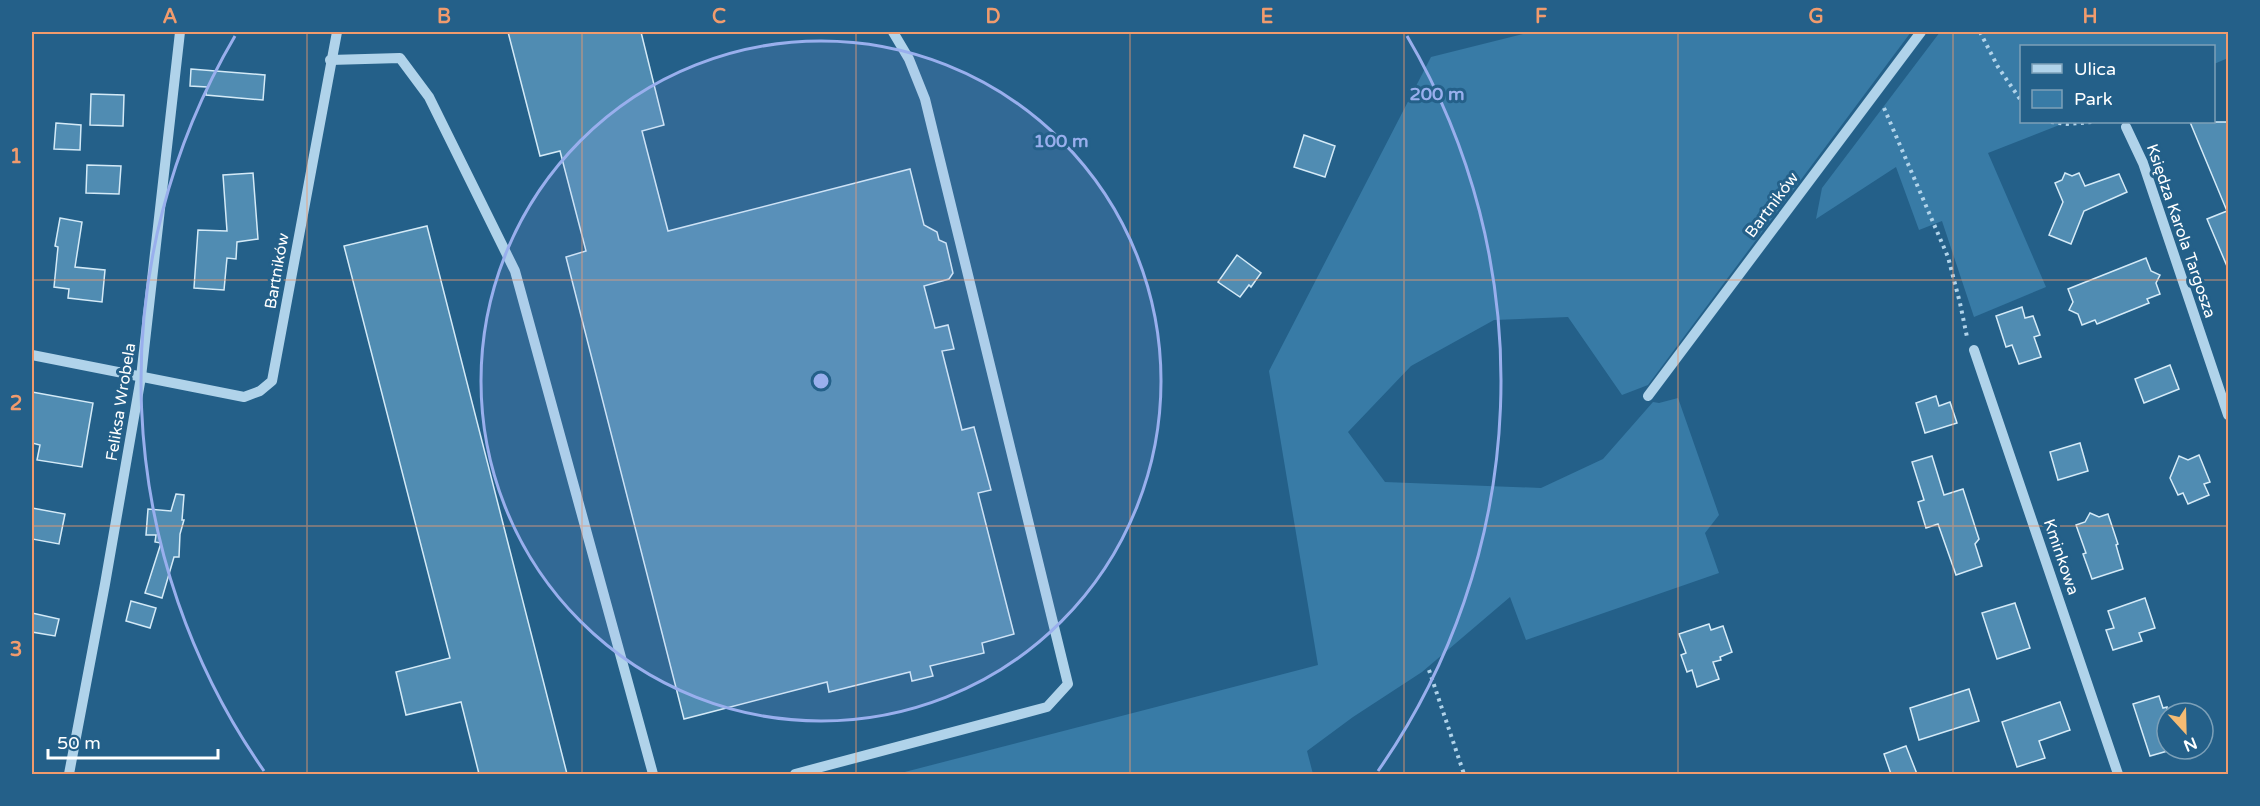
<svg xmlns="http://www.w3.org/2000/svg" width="2260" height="806" font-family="'Varela Round',sans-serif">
<rect width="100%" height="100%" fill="#246089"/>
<g fill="#387ba6">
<polygon points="1531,32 1911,32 1648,385 1622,395 1568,317 1494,320 1411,366 1348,432 1385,482 1541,488 1603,459 1653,402 1659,403 1678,398 1719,515 1705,533 1719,573 1526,640 1510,597 1422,672 1353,717 1307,751 1313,774 897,774 1318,665 1269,371 1431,57"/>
<polygon points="1940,32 2228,32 2228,58 2214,64 2214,46 2022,46 2022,122 2067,122 1988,153 2046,287 1974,317 1942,221 1919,230 1896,167 1816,219 1822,188"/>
</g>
<g fill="#508cb2" stroke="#d4eaf7" stroke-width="1.5">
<polygon points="508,32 641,32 664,125 642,131 668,231 910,169 924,225 937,232 939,240 946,243 953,273 949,279 924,286 935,328 948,325 954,349 942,351 962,430 974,427 991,490 978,493 1014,634 982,643 984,653 930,666 933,676 912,681 910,672 829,692 827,682 684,719 566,257 586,251 560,151 540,156"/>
<polygon points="191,69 265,75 263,100 206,95 207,87 190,86"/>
<polygon points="91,94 124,95 123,126 90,125"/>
<polygon points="2190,122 2229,122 2229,271 2207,219 2227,211"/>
<polygon points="56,123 81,125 80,150 54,149"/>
<polygon points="1304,135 1335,146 1325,177 1294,167"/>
<polygon points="87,165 121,166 119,194 86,193"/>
<polygon points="253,173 258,239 237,242 236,259 227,258 224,290 194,288 198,230 227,231 223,175"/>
<polygon points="2065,173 2072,176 2079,173 2085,186 2119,174 2127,192 2084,211 2071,244 2049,235 2063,202 2055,183 2062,180"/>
<polygon points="60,218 82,222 75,267 105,270 102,302 68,298 69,289 54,287 58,247 55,246"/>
<polygon points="427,226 567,774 479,774 461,702 406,715 396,672 450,658 344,246"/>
<polygon points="1237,255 1261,273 1251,287 1249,285 1240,297 1218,282"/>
<polygon points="2146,258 2151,271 2160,275 2156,283 2160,294 2147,299 2149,303 2097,324 2095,320 2082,325 2078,314 2069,310 2073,302 2068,289"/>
<polygon points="2022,307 2025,318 2033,316 2040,335 2034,337 2041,357 2019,364 2012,345 2006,347 1996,316"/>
<polygon points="2170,365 2179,389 2144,403 2135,379"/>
<polygon points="32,392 93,403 82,467 37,460 40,445 32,443"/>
<polygon points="1936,396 1939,406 1950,402 1957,423 1925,433 1916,403"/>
<polygon points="2080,443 2088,471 2058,480 2050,452"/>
<polygon points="2199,455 2210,482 2204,484 2209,495 2188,504 2183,493 2178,495 2170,478 2179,456 2188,460"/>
<polygon points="1932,456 1944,495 1963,489 1979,539 1975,544 1982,566 1956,575 1938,524 1926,528 1918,502 1924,500 1912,462"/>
<polygon points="176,494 184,495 182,520 184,520 180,534 179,557 174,557 162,598 145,593 161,543 155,542 156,535 146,535 148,509 171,511"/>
<polygon points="32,508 65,514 59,544 32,539"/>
<polygon points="2090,513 2099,517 2108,514 2118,544 2116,545 2123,569 2092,579 2083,554 2086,553 2076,525 2085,522"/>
<polygon points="2145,598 2155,628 2139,633 2142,641 2113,650 2106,630 2114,628 2108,611"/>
<polygon points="131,601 156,608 150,628 126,621"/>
<polygon points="2015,603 2030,648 1997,659 1982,613"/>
<polygon points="32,613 59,619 55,636 32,632"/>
<polygon points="1709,624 1711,630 1723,626 1732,652 1720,657 1721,660 1713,662 1719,679 1697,687 1692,670 1687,672 1681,655 1686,653 1679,634"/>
<polygon points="1969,689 1979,721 1919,740 1910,708"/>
<polygon points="2159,696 2163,708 2167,707 2167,749 2171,750 2150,756 2133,704"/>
<polygon points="2060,702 2070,730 2039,741 2045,758 2017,767 2002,722"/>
<polygon points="1906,746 1917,774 1891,774 1884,754"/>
</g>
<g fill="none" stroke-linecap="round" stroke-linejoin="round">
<g stroke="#b0d3ea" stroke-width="4" stroke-dasharray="3 4.5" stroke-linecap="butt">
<polyline points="1980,32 1998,67 2022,102"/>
<polyline points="1884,108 1948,257 1960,303 1967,337"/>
<polyline points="2051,122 2067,124 2092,122"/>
<polyline points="1429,670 1464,774"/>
</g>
<g stroke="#b0d3ea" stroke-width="10">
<polyline points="330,60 400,58 429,97 515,271 653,774"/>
<polyline points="2126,127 2143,163 2228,415"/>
<polyline points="1974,350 2118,774"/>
<polyline points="32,355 244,397 260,391 272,381 337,32"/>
<polyline points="1648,396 1921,32"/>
<polyline points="69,774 105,584 141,377 180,32"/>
<polyline points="795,774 1047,707 1068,684 925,99 909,59 893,32"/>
</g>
</g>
<path fill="none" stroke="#f19b6d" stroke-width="1.5" stroke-opacity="0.55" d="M 307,32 L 307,774M 582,32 L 582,774M 856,32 L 856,774M 1130,32 L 1130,774M 1404,32 L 1404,774M 1678,32 L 1678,774M 1953,32 L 1953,774M 32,280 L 2228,280M 32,526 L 2228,526"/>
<circle cx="821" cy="381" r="340" fill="#99afed" fill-opacity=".12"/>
<g fill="none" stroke="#99afed" stroke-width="3">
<circle cx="821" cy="381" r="340"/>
<path d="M264 771A680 680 0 0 1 235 36M1407 36A680 680 0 0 1 1378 771"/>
</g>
<g text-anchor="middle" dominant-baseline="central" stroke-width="6" stroke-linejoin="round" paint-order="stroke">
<g font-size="16" fill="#fff" stroke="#246089">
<text transform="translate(1772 205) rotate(-53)">Bartników</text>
<text transform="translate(2181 231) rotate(71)">Księdza Karola Targosza</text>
<text transform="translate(277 271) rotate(-80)">Bartników</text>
<text transform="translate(121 402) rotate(-81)">Feliksa Wrobela</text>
<text transform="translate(2061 557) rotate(71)">Kminkowa</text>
</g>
</g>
<circle cx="821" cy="381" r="9" fill="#99afed" stroke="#246089" stroke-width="3"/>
<g font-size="18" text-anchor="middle" font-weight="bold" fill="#99afed" stroke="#246089" stroke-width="6" stroke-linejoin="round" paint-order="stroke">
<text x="1437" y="100">200 m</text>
<text x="1061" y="147">100 m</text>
</g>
<rect width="2260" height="806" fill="none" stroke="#246089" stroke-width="66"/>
<rect x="2020" y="45" width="195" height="78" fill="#246089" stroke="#7ca0b8" stroke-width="1.5"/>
<rect x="2032" y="64" width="30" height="9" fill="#b0d3ea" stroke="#7ca0b8" stroke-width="1.5"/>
<text x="2074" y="75" font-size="18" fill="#ffffff">Ulica</text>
<rect x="2032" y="90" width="30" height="18" fill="#387ba6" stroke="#7ca0b8" stroke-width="1.5"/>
<text x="2074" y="105" font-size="18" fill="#ffffff">Park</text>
<g transform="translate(2185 731) rotate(158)"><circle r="28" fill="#246089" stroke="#7ca0b8" stroke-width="1.5"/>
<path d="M0-4.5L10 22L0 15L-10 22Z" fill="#f5bb73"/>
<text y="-9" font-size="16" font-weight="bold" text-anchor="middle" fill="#ffffff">N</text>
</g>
<path d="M48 749v9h170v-9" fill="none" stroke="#ffffff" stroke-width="3"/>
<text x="57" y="749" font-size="18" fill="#ffffff" stroke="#246089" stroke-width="4.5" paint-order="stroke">50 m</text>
<rect x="33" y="33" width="2194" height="740" fill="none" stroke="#f19b6d" stroke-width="2"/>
<g font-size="20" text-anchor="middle" font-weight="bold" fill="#f19b6d">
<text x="170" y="23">A</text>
<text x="444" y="23">B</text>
<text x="719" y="23">C</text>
<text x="993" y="23">D</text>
<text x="1267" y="23">E</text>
<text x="1541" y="23">F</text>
<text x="1816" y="23">G</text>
<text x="2090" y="23">H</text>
<text x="16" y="163">1</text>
<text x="16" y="410">2</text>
<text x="16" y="656">3</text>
</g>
</svg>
